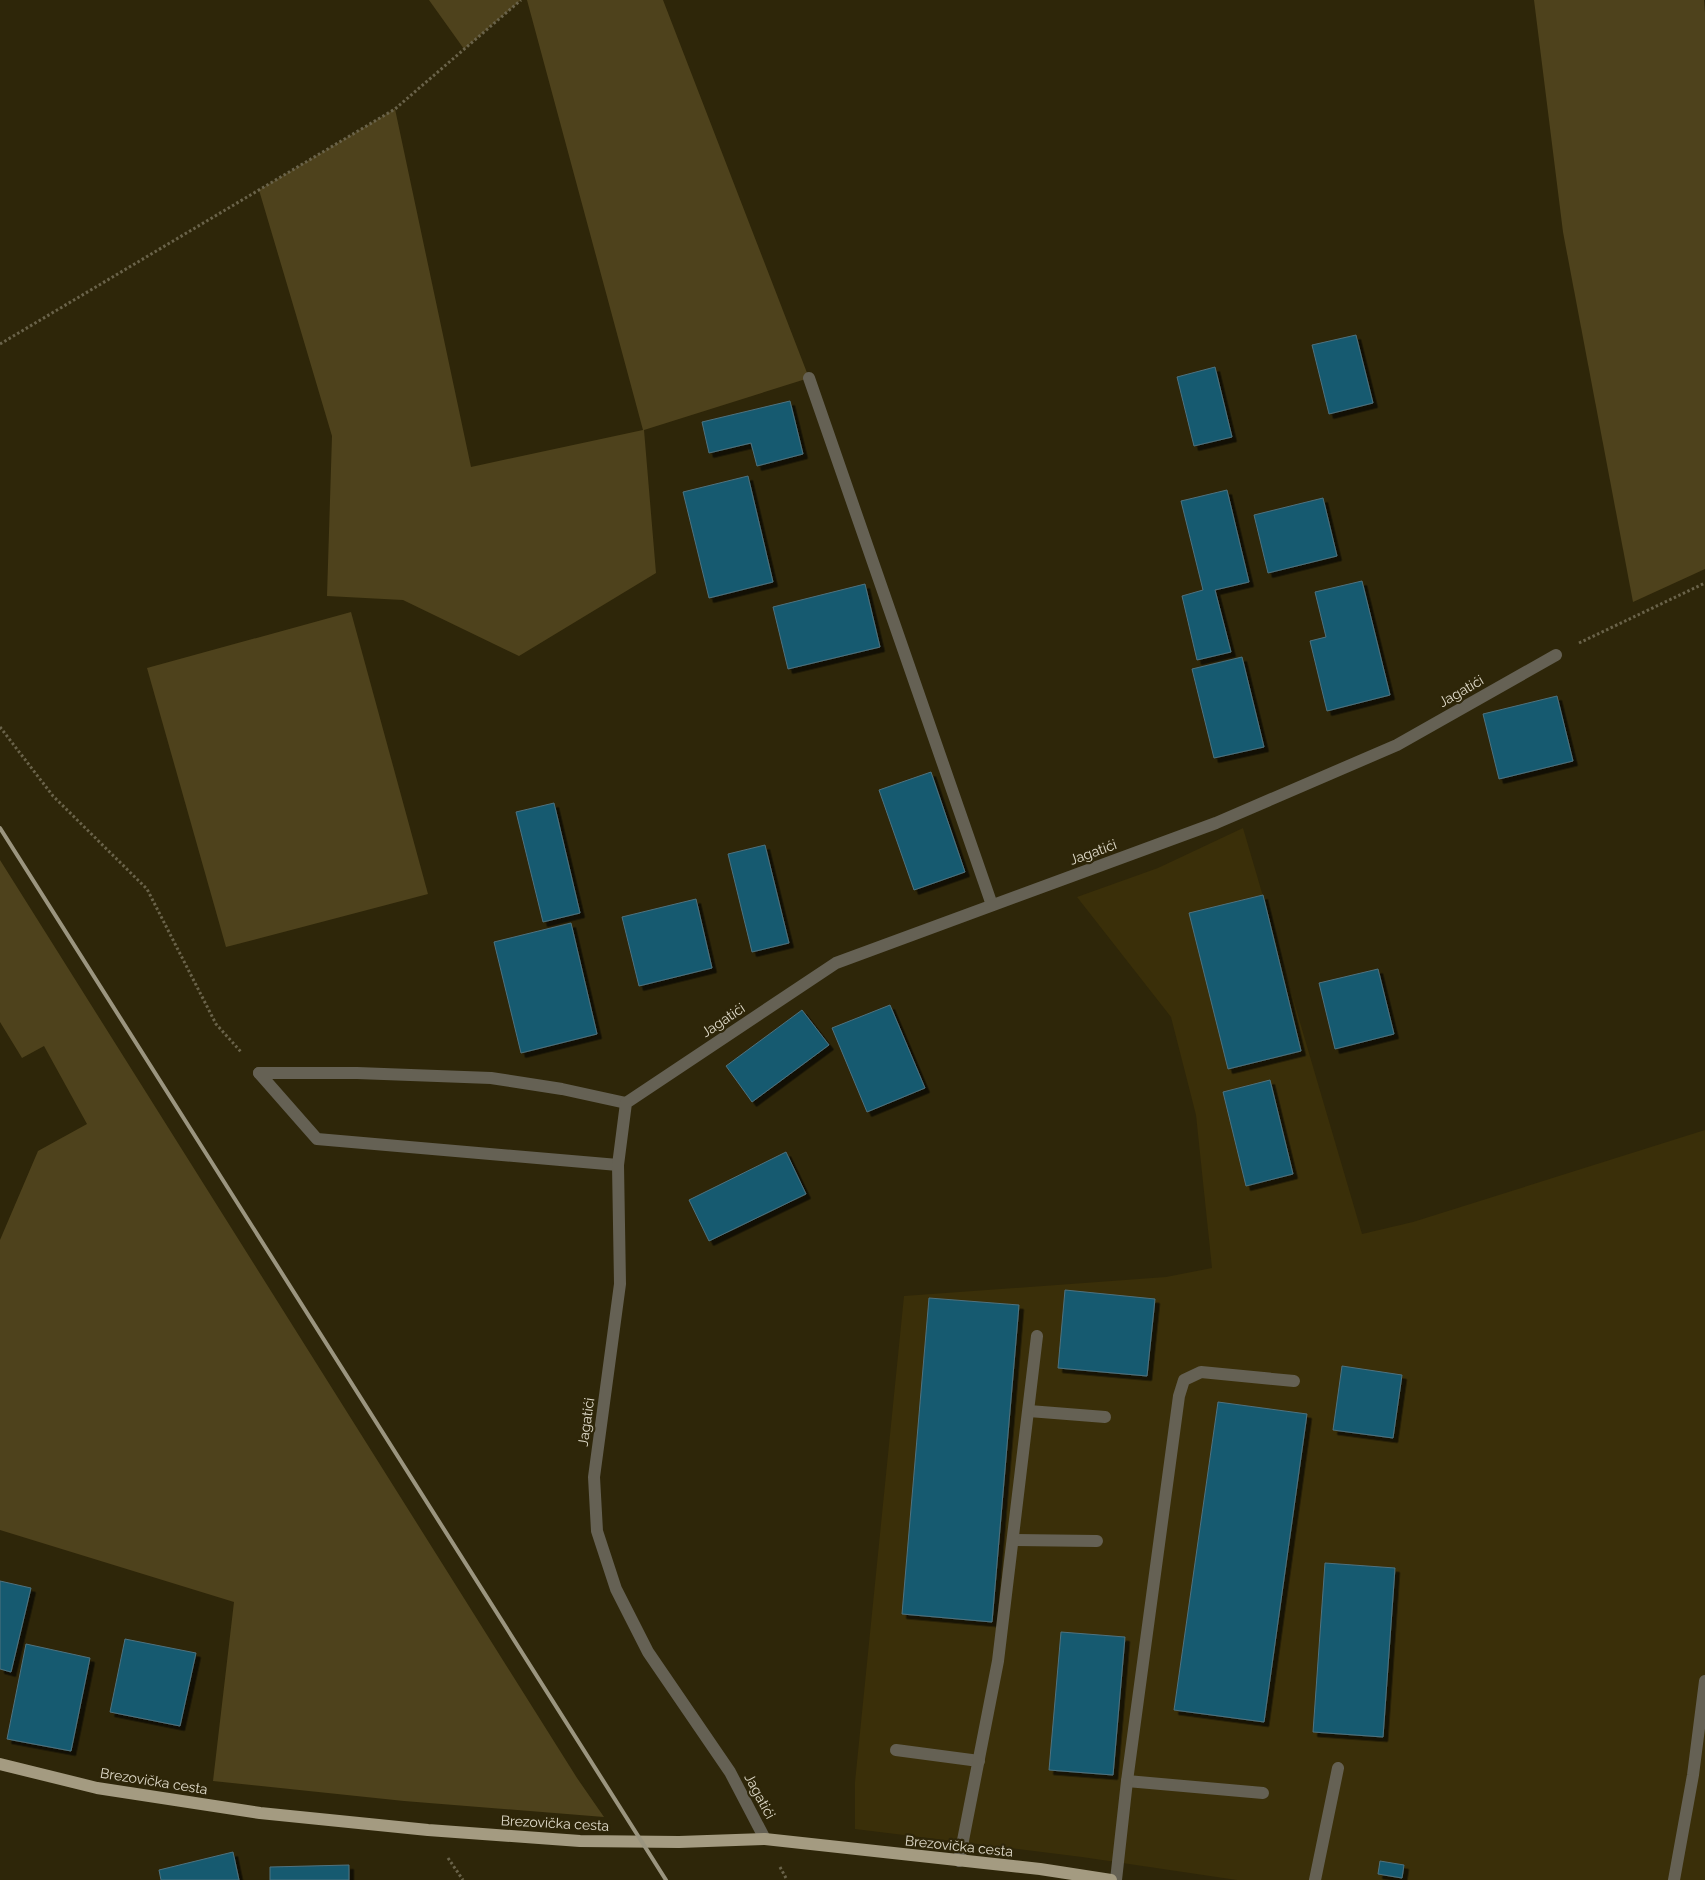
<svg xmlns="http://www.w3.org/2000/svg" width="1705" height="1880" font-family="Raleway,sans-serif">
<defs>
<filter id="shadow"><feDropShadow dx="4.5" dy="4.5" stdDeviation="0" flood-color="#0009"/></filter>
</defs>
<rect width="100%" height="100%" fill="#2e2609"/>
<polygon fill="#3a2f09" points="1243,828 1362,1234 1413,1222 1705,1130 1705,1880 1237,1880 1082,1857 855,1829 855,1782 904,1296 1166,1277 1212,1268 1196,1115 1171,1017 1077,897 1158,868"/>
<g fill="#4e421c">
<polygon points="429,0 521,0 464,49"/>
<polygon points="527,0 663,0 809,378 644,430 656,573 519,656 403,600 327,596 332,436 259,190 395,109 471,467 643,430"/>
<polygon points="1534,0 1704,0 1705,13 1705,569 1633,602 1563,232"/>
<polygon points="351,612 428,894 226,947 147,668"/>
<polygon points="0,860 577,1778 604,1817 404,1801 213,1781 234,1602 0,1530 0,1240 38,1151 87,1124 44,1046 22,1058 0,1022"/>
</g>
<g fill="#175a70" stroke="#4f727f" filter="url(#shadow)">
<polygon points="1356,335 1373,403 1329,414 1312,345"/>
<polygon points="1215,367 1232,437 1194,446 1177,377"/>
<polygon points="790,401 803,454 757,466 751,443 709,453 702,422"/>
<polygon points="748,476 773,582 709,598 683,492"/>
<polygon points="1227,490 1249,582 1215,590 1231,652 1197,660 1182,596 1203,590 1181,501"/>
<polygon points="1323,498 1337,556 1268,573 1254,515"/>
<polygon points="1362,581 1390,695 1327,711 1310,641 1326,637 1315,592"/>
<polygon points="865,584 880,647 788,669 773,607"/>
<polygon points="1242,657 1264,747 1214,758 1192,669"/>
<polygon points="1557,696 1573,761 1499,779 1483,714"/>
<polygon points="931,772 965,872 914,890 879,790"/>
<polygon points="554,803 580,913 543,922 516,812"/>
<polygon points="765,845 789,943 752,952 728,854"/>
<polygon points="1263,895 1301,1051 1228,1069 1189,913"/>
<polygon points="696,899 712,968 639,986 622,917"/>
<polygon points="571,923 597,1034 521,1053 494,942"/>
<polygon points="1378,969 1394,1034 1335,1049 1319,983"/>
<polygon points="890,1005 925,1088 867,1112 832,1028"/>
<polygon points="802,1010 829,1045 752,1102 726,1066"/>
<polygon points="1270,1080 1293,1174 1246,1186 1223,1092"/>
<polygon points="786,1152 806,1194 709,1241 689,1200"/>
<polygon points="1065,1290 1155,1299 1147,1376 1058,1368"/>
<polygon points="929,1298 1019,1305 992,1622 902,1614"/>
<polygon points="1342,1366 1402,1375 1393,1438 1333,1430"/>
<polygon points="1218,1402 1307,1414 1264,1722 1174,1710"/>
<polygon points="1325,1563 1395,1568 1383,1737 1313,1732"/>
<polygon points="0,1581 31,1588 11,1672 0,1669"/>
<polygon points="1061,1632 1125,1637 1113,1775 1049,1770"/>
<polygon points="125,1639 196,1653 180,1726 110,1712"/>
<polygon points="26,1644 90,1658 71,1751 7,1739"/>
<polygon points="233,1852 239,1880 161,1880 159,1870"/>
<polygon points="1380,1861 1404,1865 1402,1878 1378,1874"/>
<polygon points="349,1865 349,1880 270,1880 270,1867"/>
</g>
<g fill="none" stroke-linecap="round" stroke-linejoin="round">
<g stroke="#6a634a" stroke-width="3" stroke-dasharray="2.5 2.5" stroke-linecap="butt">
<polyline points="0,344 395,109 521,0"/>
<polyline points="1579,643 1705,583"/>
<polyline points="0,727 53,796 147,889 216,1024 242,1053"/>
<polyline points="448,1858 463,1880"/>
<polyline points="780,1867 787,1880"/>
</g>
<g stroke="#656154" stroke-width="12">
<polyline points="809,378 992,905"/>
<polyline points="259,1073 317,1139 618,1165"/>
<polyline points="259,1073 357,1073 491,1078 562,1089 626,1103"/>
<polyline points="1029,1411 1105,1417"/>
<polyline points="1013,1540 1097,1541"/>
<polyline points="896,1750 979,1761"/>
<polyline points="1127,1781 1263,1793"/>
<polyline points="765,1839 730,1772 648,1652 616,1589 597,1531 594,1477 620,1284 618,1165 626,1103 836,963 1216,823 1397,745 1556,655"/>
<polyline points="959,1861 998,1661 1037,1336"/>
<polyline points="1116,1880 1127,1781 1179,1396 1184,1380 1201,1372 1294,1381"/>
<polyline points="1315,1880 1338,1768"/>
<polyline points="1674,1880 1693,1775 1705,1681"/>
</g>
<polyline stroke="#a49b81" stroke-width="12" points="0,1764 97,1788 260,1813 428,1830 580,1841 679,1842 765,1839 1040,1869 1111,1880"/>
<polyline stroke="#9b957f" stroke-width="4" points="0,828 666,1880"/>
</g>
<g text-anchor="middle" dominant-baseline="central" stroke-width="4.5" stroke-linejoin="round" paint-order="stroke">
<g font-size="14" fill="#e0dbca" stroke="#2e2609">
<text transform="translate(1461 691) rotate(-30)">Jagatići</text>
<text transform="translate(1093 852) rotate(-20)">Jagatići</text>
<text transform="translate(723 1020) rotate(-34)">Jagatići</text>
<text transform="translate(586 1422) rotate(-82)">Jagatići</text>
<text transform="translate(154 1781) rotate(9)">Brezovička cesta</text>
<text transform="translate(760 1796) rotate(62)">Jagatići</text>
<text transform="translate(555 1823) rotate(3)">Brezovička cesta</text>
<text transform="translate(959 1846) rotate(6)">Brezovička cesta</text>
</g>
</g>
</svg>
